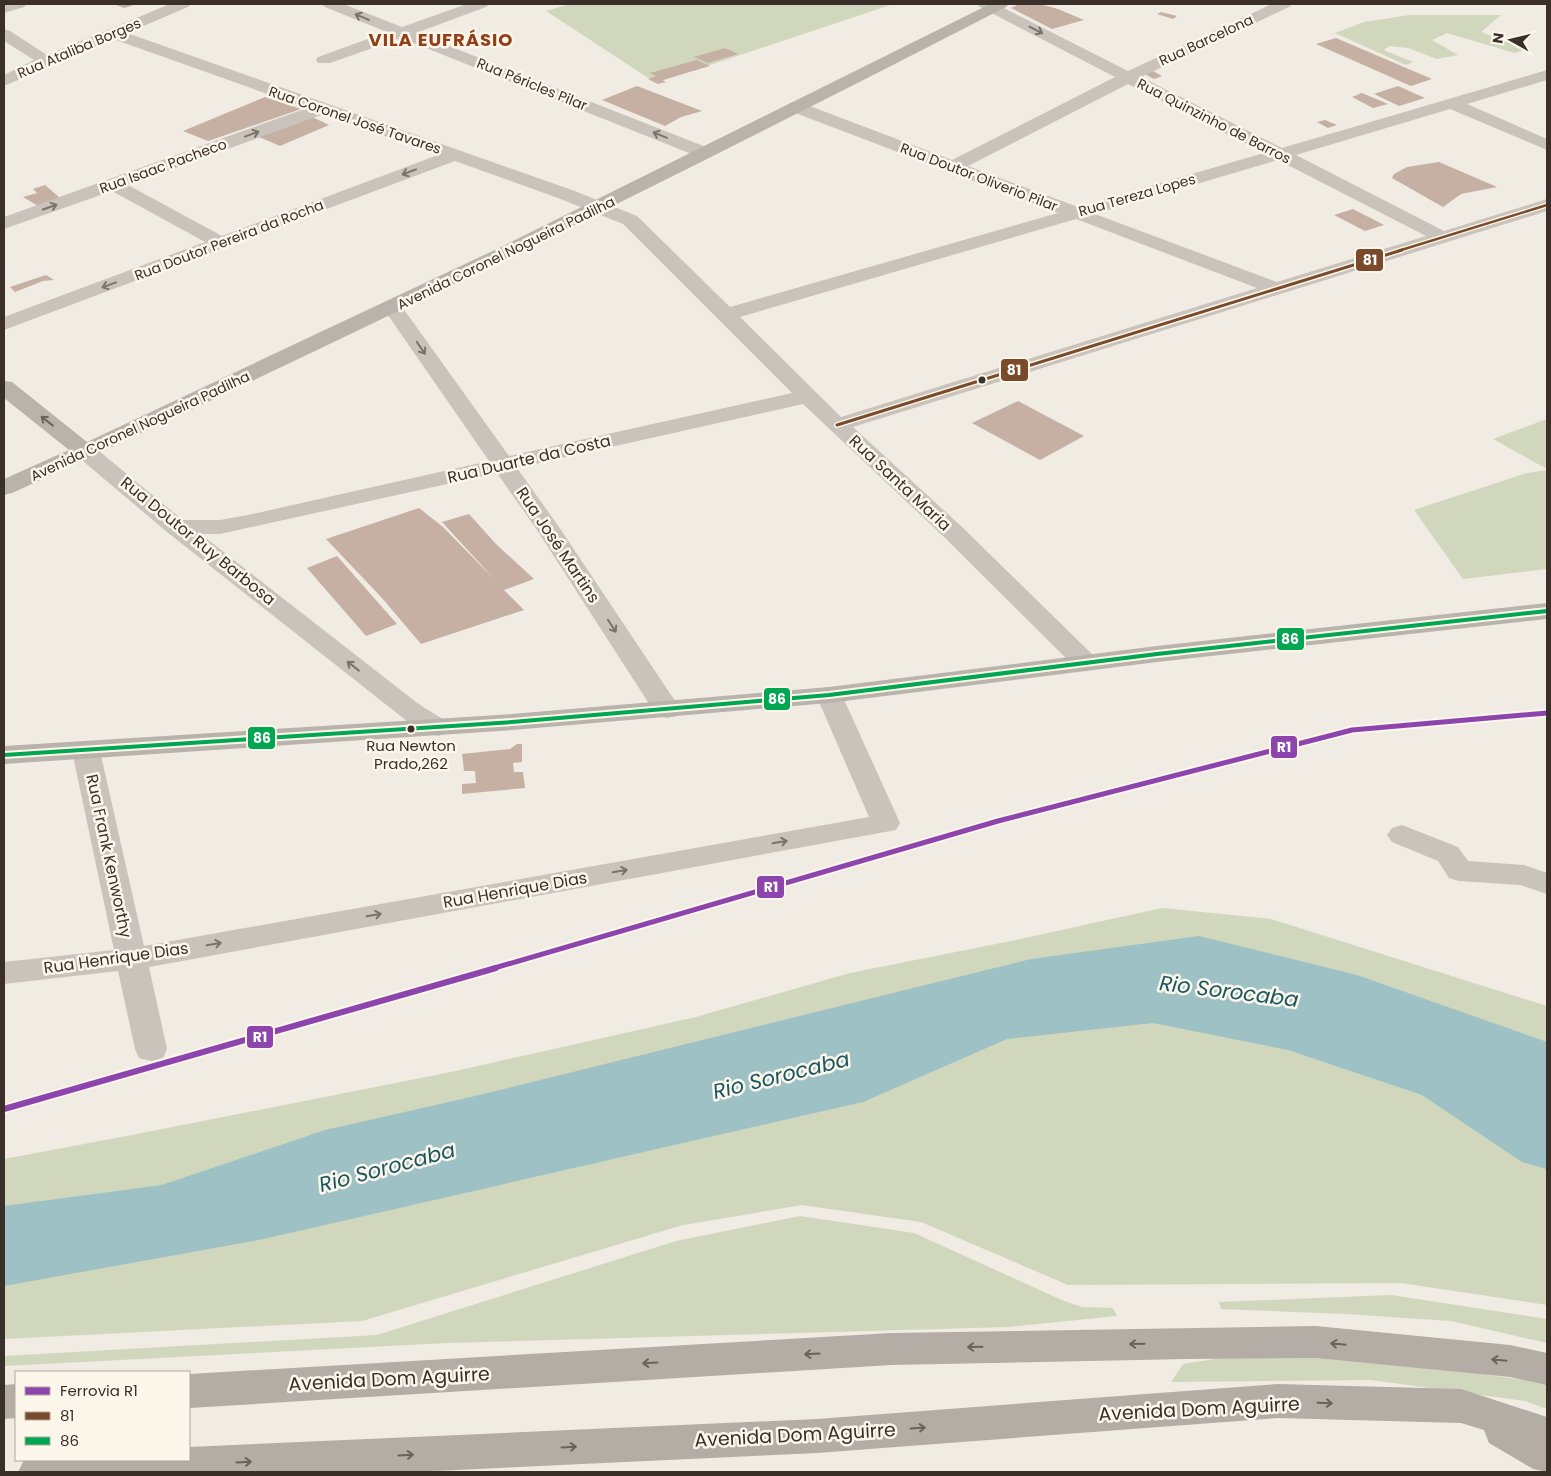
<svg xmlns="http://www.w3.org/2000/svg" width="1551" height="1476" font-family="Poppins,sans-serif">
<rect width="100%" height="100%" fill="#f0ebe3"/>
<g fill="#d0d7bc">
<polygon points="570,4 887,4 890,5 656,83 546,11"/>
<polygon points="1410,15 1501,15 1481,32 1526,49 1515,53 1447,33 1432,40 1458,55 1437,59 1408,48 1389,46 1384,50 1413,62 1406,65 1335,33 1364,22"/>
<polygon points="1547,419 1547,469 1493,439"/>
<polygon points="1547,470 1547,569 1463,579 1414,510 1527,473"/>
<polygon points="1162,908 1271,919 1547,1006 1547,1305 1401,1283 1068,1285 921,1222 802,1205 683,1225 362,1321 4,1339 4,1159 132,1135 456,1071 696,1017 850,973 1011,941"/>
<polygon points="800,1216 914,1233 1064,1301 1082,1307 1113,1308 1117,1316 1008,1327 447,1343 4,1366 4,1356 377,1335 676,1241"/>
<polygon points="1391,1295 1547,1319 1547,1343 1451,1321 1346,1314 1221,1309 1219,1302"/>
<polygon points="1253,1353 1379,1361 1542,1382 1547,1384 1547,1409 1525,1401 1371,1380 1171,1382 1183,1364"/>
</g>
<polygon fill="#9dc1c4" points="1199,936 1357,975 1547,1042 1546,1169 1522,1162 1422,1095 1288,1050 1153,1023 1007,1039 863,1102 259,1240 4,1286 4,1206 162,1185 325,1130 471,1097 1031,959"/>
<g fill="#c5b0a3">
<polygon points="114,4 137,4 124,8"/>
<polygon points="1019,4 1039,4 1058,9 1084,20 1052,29 1011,8"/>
<polygon points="1161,12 1177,16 1173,19 1157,14"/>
<polygon points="1336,38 1432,79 1411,86 1316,44"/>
<polygon points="725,48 738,54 708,63 694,57"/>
<polygon points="697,60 710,66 662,80 666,82 658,84 648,79 656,76 650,73"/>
<polygon points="1153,71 1162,76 1154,79 1145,74"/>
<polygon points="637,86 702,111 681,117 665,126 602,100"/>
<polygon points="1398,86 1425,98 1399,106 1374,94"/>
<polygon points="1362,93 1388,104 1373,108 1352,97"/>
<polygon points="265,97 301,109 208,141 183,131"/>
<polygon points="312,117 329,125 280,146 259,137"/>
<polygon points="1325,120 1337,125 1328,128 1317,122"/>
<polygon points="1439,162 1497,187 1461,194 1443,207 1392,178 1394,174 1407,167"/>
<polygon points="45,185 60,198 38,206 23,197 37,193 33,189"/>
<polygon points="1353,209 1384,225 1365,231 1334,215"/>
<polygon points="46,275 54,280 43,281 15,292 10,287"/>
<polygon points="1018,401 1084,436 1040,460 972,423"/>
<polygon points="419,508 443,527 496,581 442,522 469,514 496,544 534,579 504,590 524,610 421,644 382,598 326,539"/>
<polygon points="337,556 397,624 366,636 307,568"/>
<polygon points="517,744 522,744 522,762 513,763 514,772 523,772 525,788 462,794 462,784 476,783 475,771 464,771 462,754 510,749"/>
</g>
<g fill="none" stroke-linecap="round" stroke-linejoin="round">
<g fill="#c9c3bc" fill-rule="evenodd">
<polygon points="4,4 27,4 24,7 4,13"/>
<path d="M 170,4 L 191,4 L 188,7 L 127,33 L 572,190 L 637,216 L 730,307 L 1058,213 L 790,111 L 787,107 L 790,103 L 796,102 L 802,103 L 952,160 L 1115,77 L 980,7 L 977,4 L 996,4 L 1128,71 L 1272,4 L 1292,4 L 1289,7 L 1141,77 L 1282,148 L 1547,70 L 1547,80 L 1467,104 L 1547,139 L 1547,150 L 1450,109 L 1296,155 L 1444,231 L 1547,199 L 1547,211 L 853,427 L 962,527 L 1095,657 L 1099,663 L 1095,669 L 1086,671 L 1077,669 L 944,537 L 803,404 L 517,468 L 559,527 L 681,710 L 677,716 L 667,718 L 657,716 L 535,527 L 497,473 L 220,534 L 176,534 L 167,532 L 164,527 L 167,522 L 176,520 L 220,520 L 248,515 L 489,461 L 383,308 L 386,304 L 393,302 L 400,304 L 509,456 L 792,393 L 623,224 L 558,198 L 455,161 L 4,330 L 4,317 L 205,242 L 112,191 L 4,229 L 4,217 L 307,108 L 113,39 L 4,86 L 4,75 L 34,60 L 4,41 L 4,29 L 10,31 L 47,55 ZM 1128,84 L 1264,153 L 1078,207 L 968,166 ZM 324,114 L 438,155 L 222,236 L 128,185 ZM 1278,160 L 1426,236 L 1277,282 L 1095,214 ZM 1076,219 L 1257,288 L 841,417 L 740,317 Z"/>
<polygon points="322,4 343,4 402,27 467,4 489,4 486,7 416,33 711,149 714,153 711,157 705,158 699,157 401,38 330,63 318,63 316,60 318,57 387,32 325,7"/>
<polygon points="829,687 838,689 842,695 900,823 896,830 149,967 167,1049 163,1058 151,1061 139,1058 135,1049 118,971 4,984 4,962 114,950 72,751 76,745 86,742 96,745 100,751 144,946 869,817 816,695 820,689"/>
<polygon points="1402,825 1458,847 1468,861 1524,865 1547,873 1547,894 1520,885 1459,881 1449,878 1438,861 1392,842 1387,835 1392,828"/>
</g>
<path fill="#c9c3bc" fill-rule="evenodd" d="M 85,444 L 93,446 L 185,522 L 416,702 C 425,709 447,720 452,727 L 448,733 L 438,736 L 417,729 L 167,532 L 77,456 L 74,451 L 77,446 Z"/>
<g fill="#bab3ac" fill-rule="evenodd">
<path d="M 990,4 L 1009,4 L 1006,7 C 678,176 348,339 12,493 L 4,495 L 4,479 L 69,450 L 4,398 L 4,381 L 12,382 L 87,442 L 499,248 Z"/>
<polygon points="1547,603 1547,619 1157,662 829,703 512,730 4,764 4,746 512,714 829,687 1157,646"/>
</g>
<g fill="#b4ada6" fill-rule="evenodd">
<polygon points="1316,1326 1510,1345 1547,1353 1547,1385 1510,1377 1316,1358 1186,1359 891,1365 189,1408 189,1374 891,1333"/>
<polygon points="16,1384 16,1418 4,1419 4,1385"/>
<polygon points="1277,1384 1461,1389 1547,1417 1547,1472 1533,1469 1489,1443 1484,1430 1461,1423 1277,1418 817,1453 414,1472 18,1472 24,1460 189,1460 189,1447 817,1419"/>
</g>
<defs>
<polyline id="bus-1-far1" points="1398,251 1547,205"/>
<polyline id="bus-1" points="837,425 1402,250"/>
<polyline id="bus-2" points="4,755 512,722 829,695 1157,654 1547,611"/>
</defs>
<use href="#bus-1-far1" stroke="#fcf6eb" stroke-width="5"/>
<use href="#bus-1" stroke="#fcf6eb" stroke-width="6"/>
<use href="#bus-2" stroke="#fcf6eb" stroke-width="8"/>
<use href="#bus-1-far1" stroke="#7a4b2a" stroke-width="2.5"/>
<use href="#bus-1" stroke="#7a4b2a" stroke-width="3"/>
<use href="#bus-2" stroke="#00a651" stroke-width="4"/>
<defs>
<polyline id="rail-1-far1" points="491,969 998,821 1352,730 1547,713"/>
<polyline id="rail-1" points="4,1109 496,968"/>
</defs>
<use href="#rail-1-far1" stroke="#fcf6eb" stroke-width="9"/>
<use href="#rail-1" stroke="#fcf6eb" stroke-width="10"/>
<use href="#rail-1-far1" stroke="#8e44ad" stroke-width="5"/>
<use href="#rail-1" stroke="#8e44ad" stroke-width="6"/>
</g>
<defs><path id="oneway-shaft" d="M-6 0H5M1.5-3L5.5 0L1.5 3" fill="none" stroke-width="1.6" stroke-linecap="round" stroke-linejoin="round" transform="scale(1.25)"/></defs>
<g stroke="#7b726b">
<use href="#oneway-shaft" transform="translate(362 17) rotate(-157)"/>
<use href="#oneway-shaft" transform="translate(1036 30) rotate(27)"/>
<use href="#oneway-shaft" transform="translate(252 134) rotate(-20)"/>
<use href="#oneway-shaft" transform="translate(660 135) rotate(-158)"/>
<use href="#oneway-shaft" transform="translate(409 172) rotate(159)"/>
<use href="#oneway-shaft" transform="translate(50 207) rotate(-19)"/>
<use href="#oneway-shaft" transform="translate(109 285) rotate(160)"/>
<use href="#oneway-shaft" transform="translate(421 348) rotate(55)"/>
<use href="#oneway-shaft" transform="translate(612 626) rotate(57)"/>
<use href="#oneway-shaft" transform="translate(353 666) rotate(-142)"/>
<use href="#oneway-shaft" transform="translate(780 842) rotate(-10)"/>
<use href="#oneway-shaft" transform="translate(620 871) rotate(-10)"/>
<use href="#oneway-shaft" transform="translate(374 915) rotate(-10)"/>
<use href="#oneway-shaft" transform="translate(214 944) rotate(-10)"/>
</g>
<use stroke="#6e645d" href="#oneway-shaft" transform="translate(47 421) rotate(-142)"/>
<g stroke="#6b625b">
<use href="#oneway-shaft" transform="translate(1137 1344) rotate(179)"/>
<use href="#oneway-shaft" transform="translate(1338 1344) rotate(-174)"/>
<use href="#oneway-shaft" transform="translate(975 1347) rotate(179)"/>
<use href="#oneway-shaft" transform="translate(812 1354) rotate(177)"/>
<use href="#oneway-shaft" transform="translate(1499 1360) rotate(-174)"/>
<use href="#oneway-shaft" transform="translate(650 1363) rotate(177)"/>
<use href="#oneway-shaft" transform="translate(1325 1403) rotate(2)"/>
<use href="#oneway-shaft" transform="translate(918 1428) rotate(-4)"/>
<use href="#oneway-shaft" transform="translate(569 1447) rotate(-3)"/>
<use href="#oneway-shaft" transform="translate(406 1455) rotate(-3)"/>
<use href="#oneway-shaft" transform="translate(244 1462) rotate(-3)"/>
</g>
<g fill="#3b3029" stroke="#fcf6eb" stroke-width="2">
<circle cx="982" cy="380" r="4.5"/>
<circle cx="411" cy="729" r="4.5"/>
</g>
<g text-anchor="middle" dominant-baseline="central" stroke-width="5" stroke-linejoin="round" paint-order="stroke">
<g font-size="14" fill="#3b3029" stroke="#fcf6eb">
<text transform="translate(1206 40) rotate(-25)">Rua Barcelona</text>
<text transform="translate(79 48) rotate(-23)">Rua Ataliba Borges</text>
<text transform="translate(532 84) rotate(22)">Rua Péricles Pilar</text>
<text transform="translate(355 120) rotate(19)">Rua Coronel José Tavares</text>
<text transform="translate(1214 121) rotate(27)">Rua Quinzinho de Barros</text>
<text transform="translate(163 166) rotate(-20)">Rua Isaac Pacheco</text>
<text transform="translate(979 177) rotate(21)">Rua Doutor Oliverio Pilar</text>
<text transform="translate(1137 195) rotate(-16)">Rua Tereza Lopes</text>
<text transform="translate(229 240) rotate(-21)">Rua Doutor Pereira da Rocha</text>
<text transform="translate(506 253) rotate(-26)">Avenida Coronel Nogueira Padilha</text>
<text transform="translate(140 426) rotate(-25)">Avenida Coronel Nogueira Padilha</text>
</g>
<g font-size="15" fill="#3b3029" stroke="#fcf6eb">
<text x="411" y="745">Rua Newton<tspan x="411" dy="18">Prado,262</tspan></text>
</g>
<g font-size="16" fill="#3b3029" stroke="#fcf6eb">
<text transform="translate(529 459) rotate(-13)">Rua Duarte da Costa</text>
<text transform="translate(900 483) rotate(43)">Rua Santa Maria</text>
<text transform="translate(198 541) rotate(39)">Rua Doutor Ruy Barbosa</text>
<text transform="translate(558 545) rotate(56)">Rua José Martins</text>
<text transform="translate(109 856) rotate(78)">Rua Frank Kenworthy</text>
<text transform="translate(515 890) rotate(-10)">Rua Henrique Dias</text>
<text transform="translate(116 958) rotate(-8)">Rua Henrique Dias</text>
</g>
<g font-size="18" font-weight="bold" letter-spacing="1" fill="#934019" stroke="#fcf6eb">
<text x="441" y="39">VILA EUFRÁSIO</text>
</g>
<g font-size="19" fill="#3b3029" stroke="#fcf6eb">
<text transform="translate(389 1379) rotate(-3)">Avenida Dom Aguirre</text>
<text transform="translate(1199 1409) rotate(-3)">Avenida Dom Aguirre</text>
<text transform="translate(795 1435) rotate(-3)">Avenida Dom Aguirre</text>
</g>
<g font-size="21" font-style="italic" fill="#195862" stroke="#fcf6eb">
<text transform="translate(1229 991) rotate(7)">Rio Sorocaba</text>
<text transform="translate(781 1075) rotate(-14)">Rio Sorocaba</text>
<text transform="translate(387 1167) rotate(-15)">Rio Sorocaba</text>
</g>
</g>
<g stroke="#fcf6eb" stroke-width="2">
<rect x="1355" y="248" width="29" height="24" rx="5" fill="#7a4b2a"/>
<rect x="1000" y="358" width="29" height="24" rx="5" fill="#7a4b2a"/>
<rect x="1276" y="627" width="29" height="24" rx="5" fill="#00a651"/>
<rect x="763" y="687" width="28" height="24" rx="5" fill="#00a651"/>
<rect x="247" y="726" width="29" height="24" rx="5" fill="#00a651"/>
<rect x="1270" y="735" width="28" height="24" rx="5" fill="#8e44ad"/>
<rect x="756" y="875" width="29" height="24" rx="5" fill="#8e44ad"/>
<rect x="246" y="1025" width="28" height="24" rx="5" fill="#8e44ad"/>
</g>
<g font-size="14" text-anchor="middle" font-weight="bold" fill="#fff">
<text x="1370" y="265">81</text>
<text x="1014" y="375">81</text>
<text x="1290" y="644">86</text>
<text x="777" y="704">86</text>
<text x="262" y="743">86</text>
<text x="1284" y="752">R1</text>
<text x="771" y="892">R1</text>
<text x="260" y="1042">R1</text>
</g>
<rect width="1551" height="1476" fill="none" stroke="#3b3029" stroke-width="10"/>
<rect x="15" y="1371" width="175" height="90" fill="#fcf6eb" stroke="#afa79d"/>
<rect x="25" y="1387" width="25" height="8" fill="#8e44ad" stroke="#afa79d"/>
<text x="60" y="1396" font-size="15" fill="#3b3029">Ferrovia R1</text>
<rect x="25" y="1412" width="25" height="8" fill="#7a4b2a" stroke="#afa79d"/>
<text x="60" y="1421" font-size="15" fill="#3b3029">81</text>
<rect x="25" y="1437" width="25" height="8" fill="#00a651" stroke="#afa79d"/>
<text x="60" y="1446" font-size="15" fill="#3b3029">86</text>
<g transform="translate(1511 40) rotate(278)" stroke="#fcf6eb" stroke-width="4" paint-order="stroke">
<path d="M0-4L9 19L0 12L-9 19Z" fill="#3b3029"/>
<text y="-8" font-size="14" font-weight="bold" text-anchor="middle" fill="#3b3029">N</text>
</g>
</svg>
